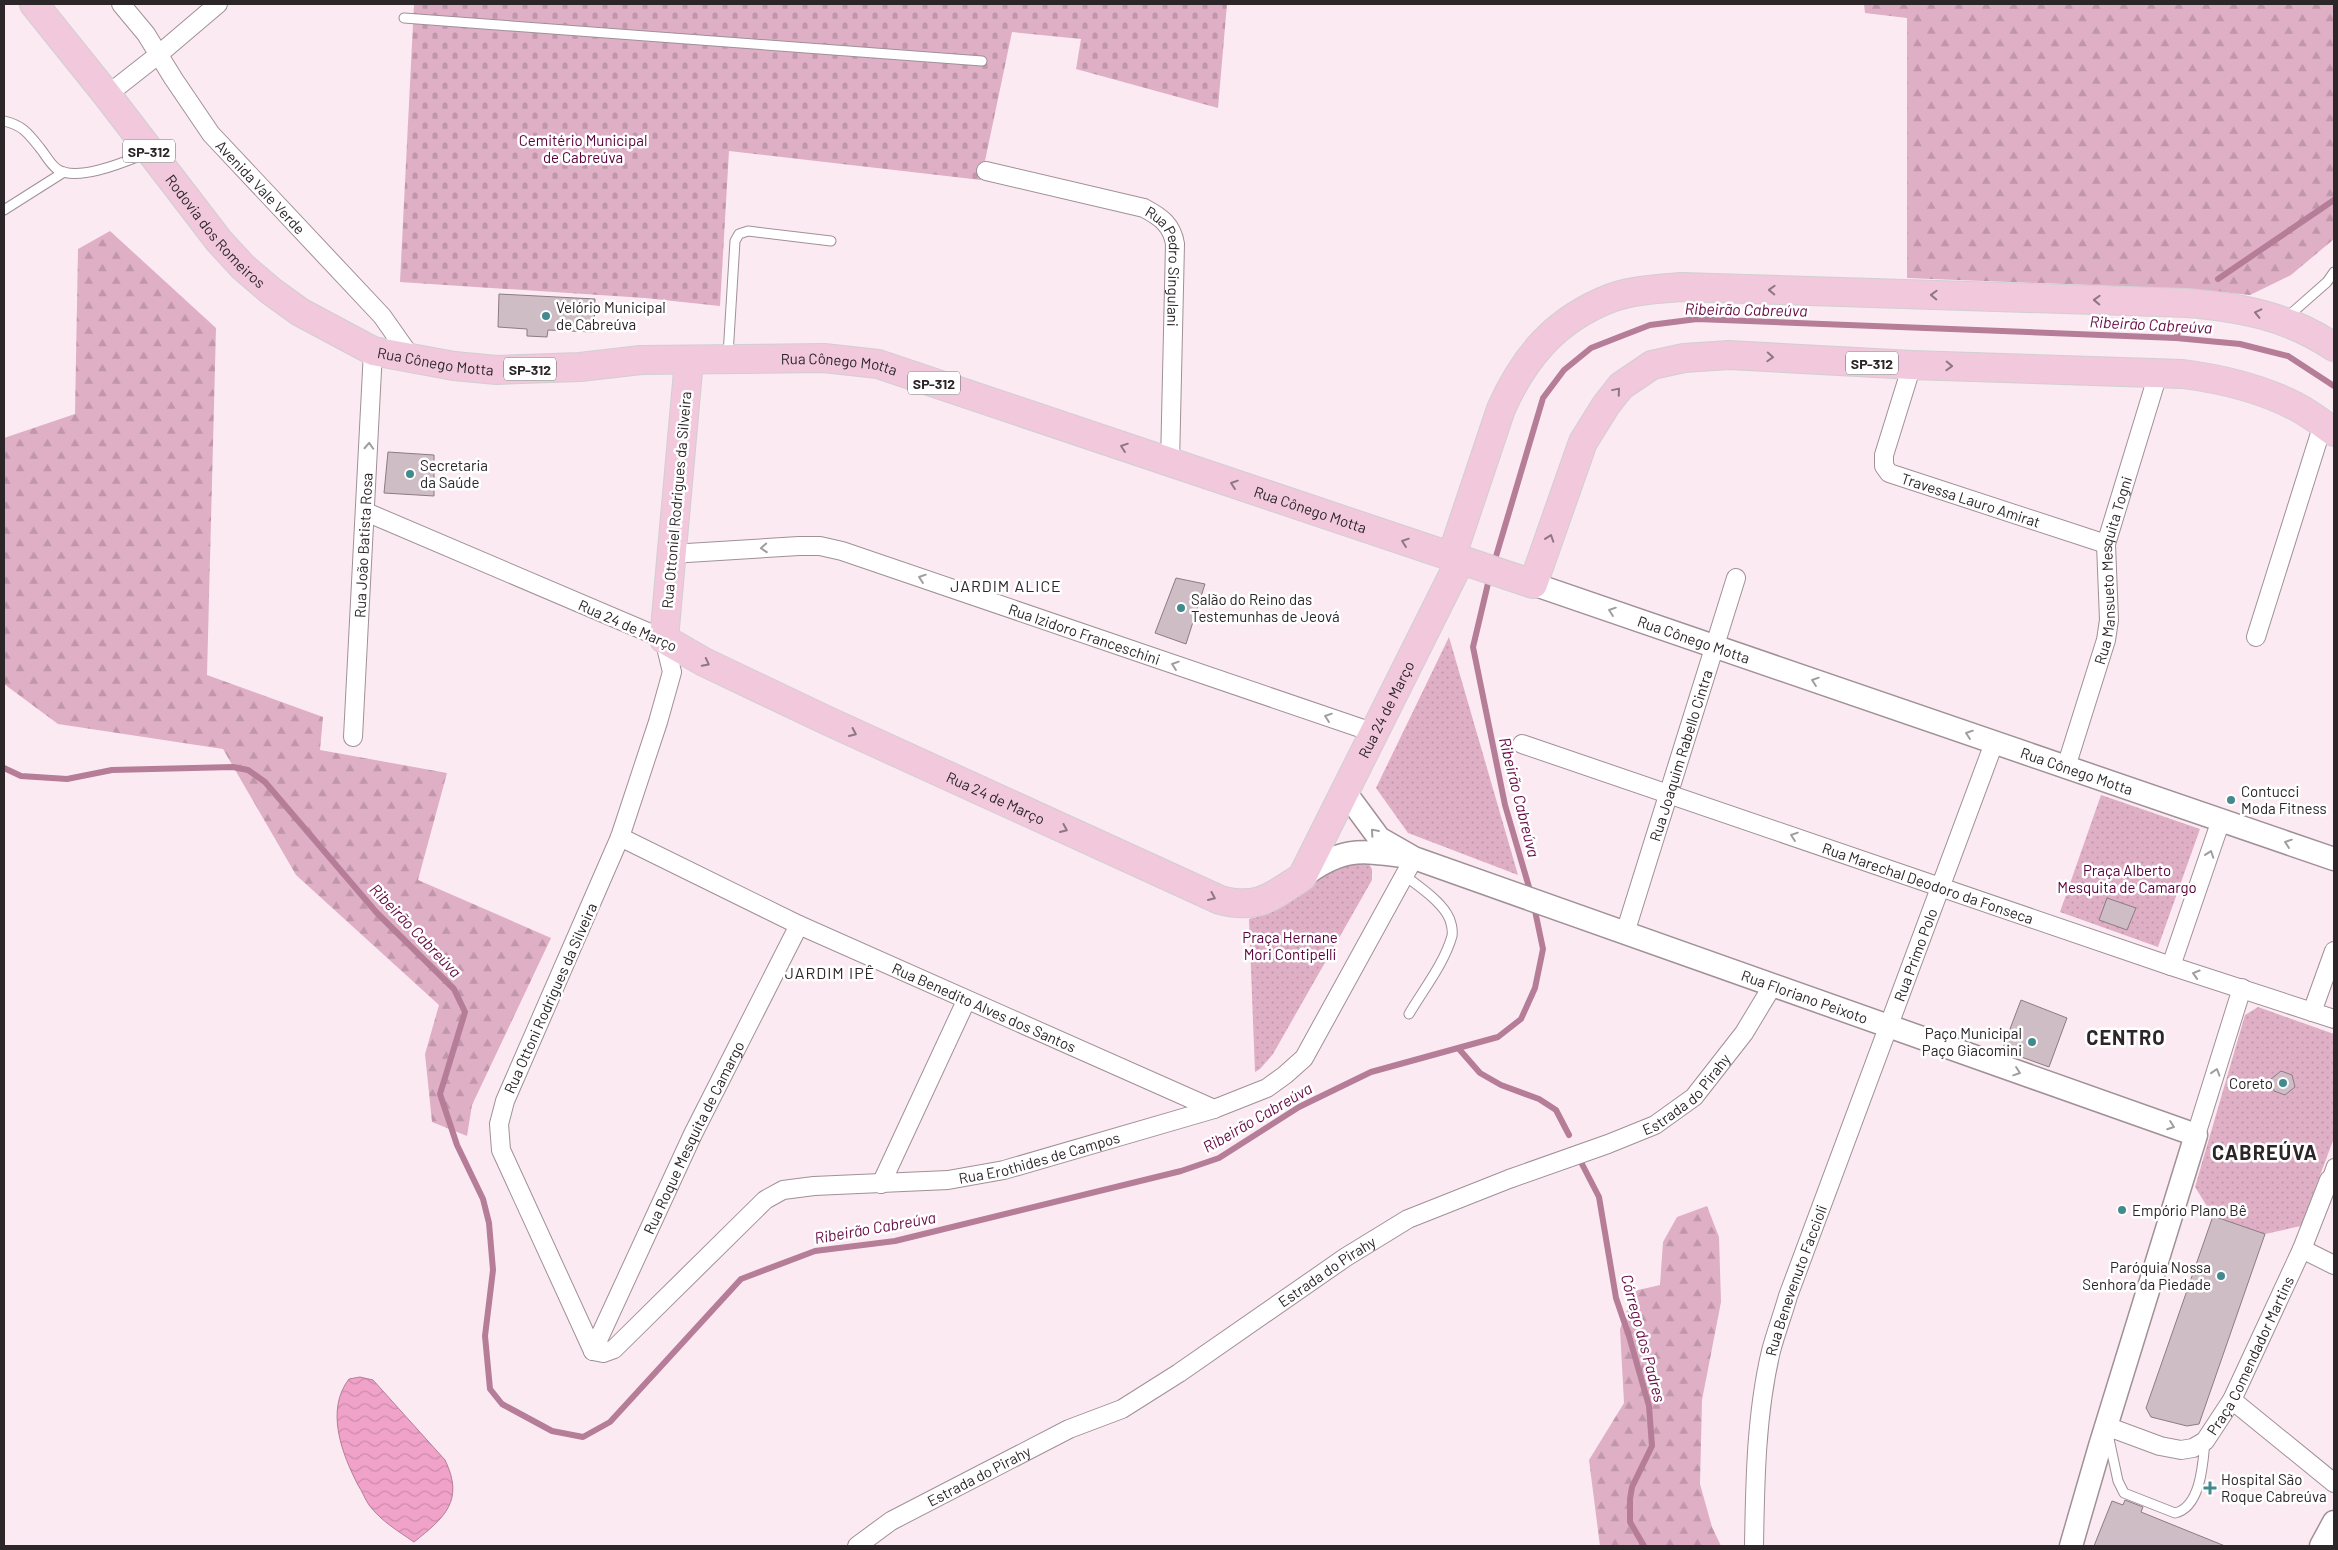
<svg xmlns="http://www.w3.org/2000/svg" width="2338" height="1550" font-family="Barlow,sans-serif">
<defs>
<pattern id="forest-firs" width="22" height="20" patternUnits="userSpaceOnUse" patternTransform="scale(1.25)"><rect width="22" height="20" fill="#dfafc6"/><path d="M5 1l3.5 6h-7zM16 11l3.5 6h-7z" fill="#c096aa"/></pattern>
<pattern id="cemetery-stones" width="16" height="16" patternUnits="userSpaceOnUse" patternTransform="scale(1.25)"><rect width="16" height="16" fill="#dfafc6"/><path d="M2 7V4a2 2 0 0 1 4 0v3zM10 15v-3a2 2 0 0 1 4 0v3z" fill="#c096aa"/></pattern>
<pattern id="park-dots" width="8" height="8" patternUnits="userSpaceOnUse" patternTransform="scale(1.25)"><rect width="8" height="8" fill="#dfafc6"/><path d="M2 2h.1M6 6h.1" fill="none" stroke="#c096aa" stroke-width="1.8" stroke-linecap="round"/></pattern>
<pattern id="water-waves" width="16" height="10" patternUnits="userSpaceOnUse" patternTransform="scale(1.25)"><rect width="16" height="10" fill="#f0a2c8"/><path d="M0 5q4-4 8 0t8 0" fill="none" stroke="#ce8bac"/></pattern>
</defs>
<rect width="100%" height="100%" fill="#fceaf2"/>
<g fill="url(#forest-firs)">
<polygon points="1864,4 2334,4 2334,239 2291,275 2250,295 2191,289 1907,278 1907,18 1865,13"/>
<polygon points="110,231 216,328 207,675 323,717 320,750 447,773 418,880 551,938 472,1105 467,1136 432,1122 425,1054 439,1005 296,875 223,749 58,724 4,684 4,438 75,414 78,249"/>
<polygon points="1707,1206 1719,1237 1721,1302 1702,1400 1700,1484 1712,1527 1721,1546 1600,1546 1589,1460 1624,1403 1620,1329 1634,1291 1660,1285 1663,1242 1677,1217"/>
</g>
<polygon fill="url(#cemetery-stones)" points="414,4 1227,4 1218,108 1076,69 1081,39 1012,32 981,180 729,151 720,306 645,298 400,282"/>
<g fill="url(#park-dots)">
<polygon points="1449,637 1518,875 1408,833 1376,788"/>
<polygon points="2101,795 2200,829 2158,947 2060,912"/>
<polygon points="1353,861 1369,864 1372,869 1372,880 1273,1054 1260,1069 1255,1072 1249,919 1268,914 1325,872"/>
<polygon points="2258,1007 2334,1034 2334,1138 2301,1226 2265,1234 2213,1216 2195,1187 2245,1015"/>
</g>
<path fill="url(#water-waves)" stroke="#b57d98" d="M 360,1377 L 373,1380 L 445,1460 C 465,1501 444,1518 414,1542 C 398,1531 381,1521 369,1505 C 365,1499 362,1491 358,1485 C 342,1454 325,1410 349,1379 Z"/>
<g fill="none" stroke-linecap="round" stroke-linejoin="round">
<g stroke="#b57d98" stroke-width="6">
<polyline points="2218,279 2334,200"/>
<polyline points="2176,338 2181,325"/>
<polyline points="1494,563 1543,398 1564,370 1591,348 1619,337 1650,325 1697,319 2176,338 2240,344 2288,356 2334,386"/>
<polyline points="1490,575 1473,647 1505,805 1531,894"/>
<polyline points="4,768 21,776 67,779 112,770 233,767 248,770 265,782 377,913 454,989 465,1012 440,1094 457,1145 483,1199 489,1223 493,1270 485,1336 490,1389 502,1404 552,1431 583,1437 610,1422 741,1279 815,1251 895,1241 1181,1171 1219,1158 1299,1107 1371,1072 1498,1037 1521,1019 1535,988 1543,949 1534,906"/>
<polyline points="1459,1049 1480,1073 1501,1085 1539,1099 1556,1110 1569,1135"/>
<polyline points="1582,1164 1599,1197 1616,1298 1629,1336 1649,1406 1652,1446 1632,1487 1630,1499 1630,1522 1644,1546"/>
</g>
</g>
<g fill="#cfbdc5" stroke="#8c7b83">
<polygon points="499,294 595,299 594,332 548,330 547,337 527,336 527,329 498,327"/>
<polygon points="388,452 434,455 434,496 384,493"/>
<polygon points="1176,578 1205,584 1186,644 1155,633"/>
<polygon points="2107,898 2136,908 2127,930 2099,920"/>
<polygon points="2021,1000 2067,1018 2049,1067 2002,1050"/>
<polygon points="2281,1071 2292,1075 2295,1087 2285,1095 2274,1091 2271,1079"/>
<polygon points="2213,1216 2265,1234 2199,1424 2187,1426 2151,1417 2146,1408"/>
<polygon points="2125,1500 2143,1507 2141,1512 2225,1546 2094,1546 2112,1501 2123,1505"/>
</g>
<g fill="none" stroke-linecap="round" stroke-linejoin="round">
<defs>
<g id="service">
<polyline points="404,18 982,61"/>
<path d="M 4,121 C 22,125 28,133 40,148 C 45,154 50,164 57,169 C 77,183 127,161 147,153"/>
<polyline points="4,210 64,172"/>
<polyline points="2286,318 2327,282 2334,272"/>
<polyline points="728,355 735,241 739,234 748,231 831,241"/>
<path d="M 1404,875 C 1418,886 1438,899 1447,914 C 1451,920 1453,930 1452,936 C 1444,964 1423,990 1409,1014"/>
<path d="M 2109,1439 L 2118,1481 L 2124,1493 L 2175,1513 C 2201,1507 2203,1463 2205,1441"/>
</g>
<polyline id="pedestrian" points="2329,1180 2334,1166"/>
<g id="minor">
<path id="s1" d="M 121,4 L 146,34 L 173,78 L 211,134 L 382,316 L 413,360"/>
<polyline points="107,95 158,55 218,4"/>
<path id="s2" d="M 986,171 L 1144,208 C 1161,217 1172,225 1175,244 L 1170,463"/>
<path id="s3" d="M 1912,365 L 1884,455 L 1884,466 L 1889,473 L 2106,544"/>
<polyline points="366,512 664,639 672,672 658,722 620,837 505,1101 499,1124 501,1150 593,1351"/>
<path id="s4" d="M 671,554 L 799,546 L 820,546 L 842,551 L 1375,733"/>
<polyline points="2256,637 2323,424"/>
<path id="s5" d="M 353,737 L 373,351"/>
<path id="s6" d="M 1522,744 L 2171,966 L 2334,1019"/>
<path id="s7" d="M 2066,767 L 2106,640 L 2109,620 L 2106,544 L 2158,374"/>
<path id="s8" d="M 620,837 L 799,925 L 1214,1109"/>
<path id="s9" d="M 1625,933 L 1736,578"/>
<polyline points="2171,966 2221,820"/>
<polyline points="2312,1012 2334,951"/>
<polyline points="2196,1135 2242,988"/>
<polyline points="881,1184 966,1001"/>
<polyline points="2302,1249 2334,1265"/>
<path id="s10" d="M 593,1351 L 603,1353 L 614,1349 L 765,1200 L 783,1190 L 814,1186 L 948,1180 L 1004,1170 L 1214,1109 L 1267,1088 L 1285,1075 L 1304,1058 L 1414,858"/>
<path id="s11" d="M 593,1351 L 693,1134 L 799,925"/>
<polyline points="2232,1400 2334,1483"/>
<path id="s12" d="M 2106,1426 L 2160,1446 L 2181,1450 L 2193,1448 L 2205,1441 L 2232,1400 L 2302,1249 L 2329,1180 L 2334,1182"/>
<path id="s13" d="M 857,1546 L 891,1521 L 1069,1429 L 1122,1409 L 1179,1373 L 1346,1257 L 1408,1219 L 1509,1179 L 1608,1144 L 1655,1125 L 1694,1097 L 1744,1033 L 1773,985"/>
<path id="s14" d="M 1754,1546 C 1755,1482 1756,1414 1771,1351 C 1776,1332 1783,1314 1788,1296 L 1994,743"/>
</g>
<g id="tertiary">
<path id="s15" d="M 1533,584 L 2334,859"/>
<path id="s16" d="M 1345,792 L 1379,838 L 1414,858 L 2196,1135 L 2100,1446 L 2071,1546"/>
<path d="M 1302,877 C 1341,848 1357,850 1403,856"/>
<polyline points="2321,1546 2334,1522"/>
</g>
<g id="primary">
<path id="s17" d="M 34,4 L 107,95 L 219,241 L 243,267 L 271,291 L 300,312 L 373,351 L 454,366 L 497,370 L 580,367 L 641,360 L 824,358 L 878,364 L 1533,584 L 1583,442 L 1606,405 L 1621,386 L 1652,365 L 1684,358 L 1729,355 L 1912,365 L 2183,374 C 2221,379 2260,388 2295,406 C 2309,413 2322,423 2334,432"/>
<path id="s18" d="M 689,360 L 664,639 L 704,662 L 828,721 L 1220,900 C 1258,910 1271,897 1302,877 L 1460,561"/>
<path d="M 1451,558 L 1501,409 C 1524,357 1556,319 1611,298 C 1633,290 1658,289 1682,287 L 2188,303 C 2244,308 2287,316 2334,347"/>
</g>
</defs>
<use href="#service" stroke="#a09097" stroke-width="11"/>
<use href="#pedestrian" stroke="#a09097" stroke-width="16"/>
<use href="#minor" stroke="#a09097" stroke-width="20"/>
<use href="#tertiary" stroke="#a09097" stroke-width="25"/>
<use href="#primary" stroke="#d1cfd0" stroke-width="30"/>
<use href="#service" stroke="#fff" stroke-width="9"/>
<use href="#pedestrian" stroke="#fff" stroke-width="14"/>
<use href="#minor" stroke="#fff" stroke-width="18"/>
<use href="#tertiary" stroke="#fff" stroke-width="22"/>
<use href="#primary" stroke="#f1c8dc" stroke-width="28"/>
</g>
<defs><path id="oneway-chevron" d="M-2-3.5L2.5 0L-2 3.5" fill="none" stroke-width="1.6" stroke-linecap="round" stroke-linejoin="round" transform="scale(1.25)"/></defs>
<g stroke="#8e7782">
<use href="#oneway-chevron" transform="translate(1772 290) rotate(-178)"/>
<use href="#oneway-chevron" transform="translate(1934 295) rotate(-178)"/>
<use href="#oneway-chevron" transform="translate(2097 300) rotate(-178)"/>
<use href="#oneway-chevron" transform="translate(2258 313) rotate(-167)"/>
<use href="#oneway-chevron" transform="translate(1770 357) rotate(3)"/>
<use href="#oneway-chevron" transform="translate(1949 366) rotate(2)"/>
<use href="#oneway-chevron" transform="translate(1617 391) rotate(-50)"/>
<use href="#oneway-chevron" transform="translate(1124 447) rotate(-161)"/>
<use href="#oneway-chevron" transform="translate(1234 484) rotate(-161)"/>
<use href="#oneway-chevron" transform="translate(1550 538) rotate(-71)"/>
<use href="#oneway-chevron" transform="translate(1405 542) rotate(-161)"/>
<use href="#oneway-chevron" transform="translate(706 663) rotate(27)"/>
<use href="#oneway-chevron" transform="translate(853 733) rotate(25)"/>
<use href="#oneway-chevron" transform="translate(1064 829) rotate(24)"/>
<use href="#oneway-chevron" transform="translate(1212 897) rotate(24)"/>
</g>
<g stroke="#a09d9f">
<use href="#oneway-chevron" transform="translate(369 446) rotate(-87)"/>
<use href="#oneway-chevron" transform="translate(764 548) rotate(176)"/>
<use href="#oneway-chevron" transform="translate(922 578) rotate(-161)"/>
<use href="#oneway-chevron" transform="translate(1612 611) rotate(-161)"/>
<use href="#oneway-chevron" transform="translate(1175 665) rotate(-161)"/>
<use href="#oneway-chevron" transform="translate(1815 681) rotate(-161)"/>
<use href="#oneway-chevron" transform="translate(1328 717) rotate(-161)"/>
<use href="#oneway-chevron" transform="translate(1969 734) rotate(-161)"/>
<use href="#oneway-chevron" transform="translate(1374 832) rotate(-131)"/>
<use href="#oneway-chevron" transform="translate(1794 836) rotate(-161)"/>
<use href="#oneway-chevron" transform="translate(2288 843) rotate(-161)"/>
<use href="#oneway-chevron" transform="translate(2210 854) rotate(-71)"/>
<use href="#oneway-chevron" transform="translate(2196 974) rotate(-163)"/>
<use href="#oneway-chevron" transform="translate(2017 1072) rotate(19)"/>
<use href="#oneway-chevron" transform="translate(2216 1072) rotate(-73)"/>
<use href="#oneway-chevron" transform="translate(2171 1126) rotate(20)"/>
</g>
<g fill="#428a8d" stroke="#fff" stroke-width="2">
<circle cx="546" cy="316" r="5"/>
<circle cx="410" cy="474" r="5"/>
<circle cx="1181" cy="608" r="5"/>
<circle cx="2231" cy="800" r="5"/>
<circle cx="2032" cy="1042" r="5"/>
<circle cx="2283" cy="1083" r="5"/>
<circle cx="2122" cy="1210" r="5"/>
<circle cx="2221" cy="1276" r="5"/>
<path d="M2207.5 1480.5h5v5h5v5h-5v5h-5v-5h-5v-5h5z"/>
</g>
<g text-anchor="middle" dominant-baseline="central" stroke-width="5" stroke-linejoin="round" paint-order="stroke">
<g fill="#fff" stroke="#6b6769" stroke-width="1">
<rect x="123" y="139.5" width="52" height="23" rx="4"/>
<rect x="1846" y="351.5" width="52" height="23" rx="4"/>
<rect x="504" y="357.5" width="52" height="23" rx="4"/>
<rect x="908" y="371.5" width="52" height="23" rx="4"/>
</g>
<g font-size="14" font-weight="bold" fill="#2c2629">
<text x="149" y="151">SP-312</text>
<text x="1872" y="363">SP-312</text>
<text x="530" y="369">SP-312</text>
<text x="934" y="383">SP-312</text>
</g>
<g font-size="15" fill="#5c003c" stroke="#fff">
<text x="583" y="140">Cemitério Municipal<tspan x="583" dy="17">de Cabreúva</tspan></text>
<text x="2127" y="870">Praça Alberto<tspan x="2127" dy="17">Mesquita de Camargo</tspan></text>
<text x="1290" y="937">Praça Hernane<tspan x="1290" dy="17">Mori Contipelli</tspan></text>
</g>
<g font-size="15" fill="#2c2629" stroke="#fff">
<text stroke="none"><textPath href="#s1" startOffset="231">Avenida Vale Verde</textPath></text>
<text stroke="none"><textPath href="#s17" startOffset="291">Rodovia dos Romeiros</textPath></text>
<text stroke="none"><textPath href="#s2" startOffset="230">Rua Pedro Singulani</textPath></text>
<text stroke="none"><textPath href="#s17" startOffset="555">Rua Cônego Motta</textPath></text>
<text stroke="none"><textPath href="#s17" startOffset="960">Rua Cônego Motta</textPath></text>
<text transform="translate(676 500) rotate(-85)">Rua Ottoniel Rodrigues da Silveira</text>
<text stroke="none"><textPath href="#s3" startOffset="200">Travessa Lauro Amirat</textPath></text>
<text stroke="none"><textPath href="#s17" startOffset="1455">Rua Cônego Motta</textPath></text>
<text stroke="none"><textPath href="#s5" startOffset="192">Rua João Batista Rosa</textPath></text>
<text stroke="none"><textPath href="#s7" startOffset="204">Rua Mansueto Mesquita Togni</textPath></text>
<text transform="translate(628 625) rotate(24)">Rua 24 de Março</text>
<text stroke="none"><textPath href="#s4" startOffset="428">Rua Izidoro Franceschini</textPath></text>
<text stroke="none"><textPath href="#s15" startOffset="170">Rua Cônego Motta</textPath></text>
<text stroke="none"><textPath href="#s18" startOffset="1171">Rua 24 de Março</textPath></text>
<text stroke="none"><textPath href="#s9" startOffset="186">Rua Joaquim Rabello Cintra</textPath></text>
<text stroke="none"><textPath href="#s15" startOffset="575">Rua Cônego Motta</textPath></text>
<text stroke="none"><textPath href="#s18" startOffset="648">Rua 24 de Março</textPath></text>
<text stroke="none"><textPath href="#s6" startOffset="429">Rua Marechal Deodoro da Fonseca</textPath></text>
<text stroke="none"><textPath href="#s14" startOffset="618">Rua Primo Polo</textPath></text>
<text stroke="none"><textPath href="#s16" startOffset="512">Rua Floriano Peixoto</textPath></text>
<text transform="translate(550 998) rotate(-66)">Rua Ottoni Rodrigues da Silveira</text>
<text stroke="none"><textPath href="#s8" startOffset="402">Rua Benedito Alves dos Santos</textPath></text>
<text stroke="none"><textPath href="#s13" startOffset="951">Estrada do Pirahy</textPath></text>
<text stroke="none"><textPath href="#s11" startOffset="236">Rua Roque Mesquita de Camargo</textPath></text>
<text stroke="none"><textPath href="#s10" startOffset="514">Rua Erothides de Campos</textPath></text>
<text stroke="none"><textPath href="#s13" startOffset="546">Estrada do Pirahy</textPath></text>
<text stroke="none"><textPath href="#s14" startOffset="271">Rua Benevenuto Faccioli</textPath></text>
<text stroke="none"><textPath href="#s12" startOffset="202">Praça Comendador Martins</textPath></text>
<text stroke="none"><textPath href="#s13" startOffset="141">Estrada do Pirahy</textPath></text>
</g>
<g font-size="15" fill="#2c2629" stroke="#fff" text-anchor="start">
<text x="556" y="307">Velório Municipal<tspan x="556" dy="17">de Cabreúva</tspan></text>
<text x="420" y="465">Secretaria<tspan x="420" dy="17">da Saúde</tspan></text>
<text x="1191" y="599">Salão do Reino das<tspan x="1191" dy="17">Testemunhas de Jeová</tspan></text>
<text x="2241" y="791">Contucci<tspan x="2241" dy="17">Moda Fitness</tspan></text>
<text x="2022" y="1033" text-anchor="end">Paço Municipal<tspan x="2022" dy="17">Paço Giacomini</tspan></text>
<text x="2273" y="1083" text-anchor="end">Coreto</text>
<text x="2132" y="1210">Empório Plano Bê</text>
<text x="2211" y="1267" text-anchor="end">Paróquia Nossa<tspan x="2211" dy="17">Senhora da Piedade</tspan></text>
<text x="2221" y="1479">Hospital São<tspan x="2221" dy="17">Roque Cabreúva</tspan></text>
</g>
<g font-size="16" font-style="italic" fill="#680d46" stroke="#fff">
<text transform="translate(1746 309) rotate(1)">Ribeirão Cabreúva</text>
<text transform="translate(2151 324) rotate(3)">Ribeirão Cabreúva</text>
<text transform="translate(1520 797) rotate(76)">Ribeirão Cabreúva</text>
<text transform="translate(416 930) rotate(46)">Ribeirão Cabreúva</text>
<text transform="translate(1257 1117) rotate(-30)">Ribeirão Cabreúva</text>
<text transform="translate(875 1227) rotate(-10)">Ribeirão Cabreúva</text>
<text transform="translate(1644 1338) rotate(75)">Córrego dos Padres</text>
</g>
<g font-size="16" letter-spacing="1" fill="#2c2629" stroke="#fff">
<text x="1006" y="585">JARDIM ALICE</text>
<text x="830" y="972">JARDIM IPÊ</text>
</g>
<g font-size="20" font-weight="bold" letter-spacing="1" fill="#2c2629" stroke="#fff">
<text x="2126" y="1037">CENTRO</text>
<text x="2265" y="1152">CABREÚVA</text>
</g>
</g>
<rect width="2338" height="1550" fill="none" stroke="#2c2629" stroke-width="10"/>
</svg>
